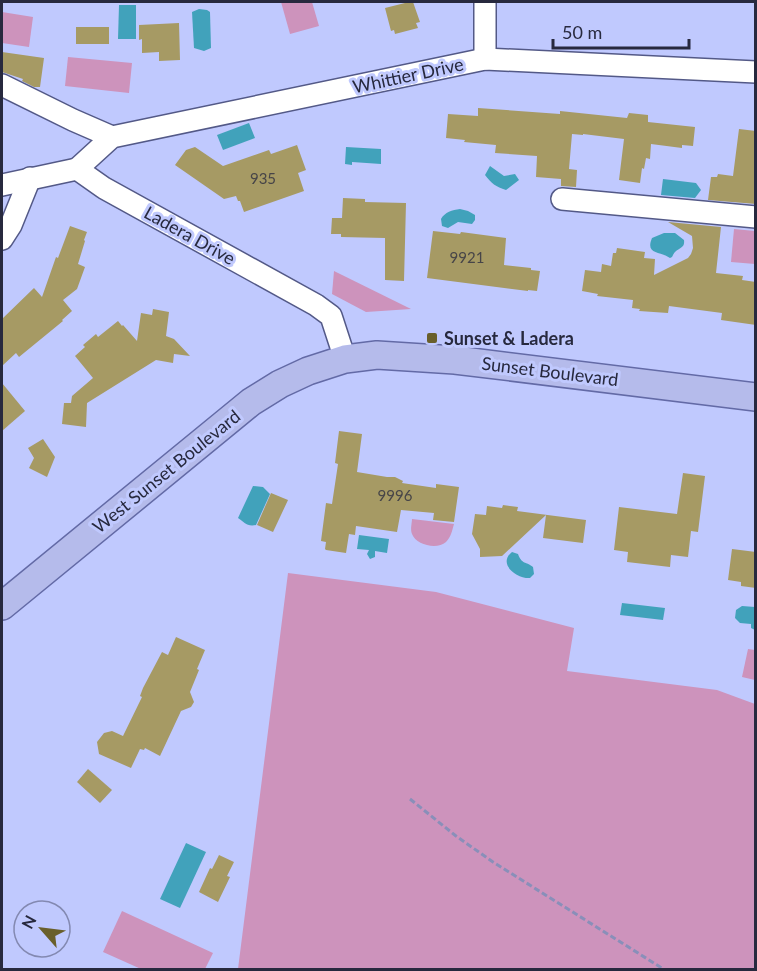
<svg xmlns="http://www.w3.org/2000/svg" width="757" height="971" font-family="Lato,sans-serif">
<rect width="100%" height="100%" fill="#c0c9fe"/>
<g fill="#cd93bc">
<polygon points="281,2 312,2 319,26 290,34"/>
<polygon points="2,12 33,17 29,47 2,43"/>
<polygon points="68,57 132,63 129,93 65,86"/>
<polygon points="734,229 755,231 755,264 731,262"/>
<polygon points="334,271 411,309 366,312 332,294"/>
<path d="M 412,519 L 454,524 C 452,531 451,537 446,542 C 437,550 416,545 412,534 C 410,529 412,523 412,519 Z"/>
<polygon points="288,573 436,592 574,628 567,671 717,690 755,704 755,969 238,969"/>
<polygon points="748,649 755,650 755,680 742,677"/>
<polygon points="122,911 213,953 205,969 141,969 103,952"/>
</g>
<g fill="#41a2bb">
<polygon points="119,5 136,5 136,39 118,39"/>
<polygon points="199,9 207,10 210,12 211,48 204,51 194,48 192,12"/>
<polygon points="249,123 255,138 223,150 217,135"/>
<polygon points="346,147 381,149 381,164 352,162 352,165 345,164"/>
<path d="M 490,166 L 504,176 L 515,174 L 519,180 L 506,190 C 496,187 491,183 485,175 Z"/>
<polygon points="663,179 696,183 701,190 695,198 661,195"/>
<path d="M 460,209 L 468,211 L 475,215 L 475,220 L 472,224 L 458,222 L 448,228 L 442,226 L 441,219 C 445,212 452,210 460,209 Z"/>
<path d="M 664,233 L 675,233 L 684,240 C 685,248 680,247 675,252 C 674,253 673,255 672,257 L 670,258 C 660,251 645,255 652,238 Z"/>
<path d="M 253,486 L 263,487 L 270,494 L 256,525 C 247,527 244,522 238,518 Z"/>
<polygon points="359,535 389,539 387,553 375,551 375,557 370,559 367,554 369,550 357,549"/>
<path d="M 512,552 L 518,554 C 522,565 526,561 533,567 L 534,574 L 530,578 C 517,579 497,564 512,552 Z"/>
<polygon points="622,603 665,608 663,620 620,615"/>
<polygon points="742,606 755,607 755,630 751,628 751,624 740,623 735,618 736,610"/>
<polygon points="186,843 206,852 180,908 160,899"/>
</g>
<g fill="#a69a64">
<polygon points="409,2 413,2 420,22 416,23 418,28 395,34 394,30 391,31 385,8"/>
<polygon points="179,23 180,60 159,61 159,52 142,53 142,39 139,40 139,25"/>
<rect x="76" y="27" width="33" height="17"/>
<polygon points="2,52 44,58 40,87 34,87 22,81 23,79 2,72"/>
<polygon points="478,108 560,114 560,111 627,118 629,113 648,115 648,122 695,127 693,146 682,145 682,148 651,144 650,159 646,158 644,169 642,168 640,183 619,180 624,139 583,134 583,135 572,134 569,169 577,170 576,187 561,186 561,179 536,177 537,156 495,153 496,145 464,142 465,140 446,138 448,114 478,116"/>
<polygon points="739,129 756,131 756,204 708,200 711,177 717,177 718,174 733,176"/>
<polygon points="297,145 306,170 298,173 304,191 244,212 240,201 238,201 236,196 224,199 175,165 186,150 195,147 223,166 269,150 271,154"/>
<polygon points="343,198 365,199 365,202 406,203 404,281 385,280 385,238 341,237 341,234 331,234 332,218 342,218"/>
<polygon points="668,222 721,227 716,273 743,276 742,280 756,282 756,325 721,320 722,313 669,306 668,313 639,311 640,309 632,308 633,300 597,296 598,294 582,291 585,270 601,272 602,264 611,266 613,253 616,253 617,248 645,252 644,258 655,259 654,275 688,258 691,254 693,248 692,236"/>
<polygon points="70,226 87,232 84,240 85,241 78,264 85,267 77,289 63,300 72,311 62,320 63,321 19,357 16,353 2,366 2,319 34,288 42,297 56,257 58,258"/>
<polygon points="433,231 460,234 461,232 506,238 504,265 531,268 531,270 540,271 537,291 528,290 528,291 427,278"/>
<polygon points="153,309 169,312 166,336 174,339 190,356 174,354 173,363 156,360 87,403 86,427 62,424 64,403 71,403 72,396 93,378 75,356 85,347 83,345 96,334 98,337 118,321 122,326 123,325 137,341 141,313 152,315"/>
<polygon points="2,383 25,411 2,431"/>
<polygon points="339,431 362,434 357,472 387,477 395,477 403,481 402,483 436,488 436,484 459,487 454,522 433,520 434,513 401,510 397,532 356,526 355,535 349,534 346,553 326,550 325,549 326,542 321,541 326,503 332,504 338,464 335,463"/>
<polygon points="43,439 55,457 47,477 29,468 34,458 28,448"/>
<polygon points="683,473 705,476 698,532 691,531 688,557 671,555 670,567 627,562 628,552 614,550 619,507 677,514"/>
<polygon points="271,493 288,500 273,532 257,525"/>
<polygon points="503,505 518,507 517,511 586,520 583,543 543,538 546,515 502,556 480,557 480,549 472,534 475,514 486,515 487,506 502,508"/>
<polygon points="732,549 756,552 756,588 741,586 741,582 728,580"/>
<polygon points="176,637 205,650 197,669 199,670 190,692 194,702 191,707 181,711 160,756 145,748 144,750 140,749 131,768 99,754 97,742 104,733 112,731 123,736 142,697 140,696 143,688 162,652 168,655"/>
<polygon points="88,769 112,790 100,803 77,782"/>
<polygon points="219,855 234,862 227,876 230,877 218,902 199,892 210,868 212,869"/>
</g>
<g fill="none" stroke-linecap="round" stroke-linejoin="round">
<defs>
<g id="minor">
<polyline points="485,59 485,2"/>
<polyline points="2,85 73,120 112,137"/>
<polyline points="77,169 112,137 485,59 756,72"/>
<polyline points="2,185 77,169 104,188 316,305 331,316 345,359"/>
<polyline points="562,199 756,217"/>
<polyline points="2,239 11,225 30,178"/>
</g>
<polyline id="major" points="2,606 251,402 280,384 308,371 345,359 377,355 455,360 756,397"/>
</defs>
<use href="#minor" stroke="#535987" stroke-width="24"/>
<use href="#major" stroke="#636aa6" stroke-width="30"/>
<polyline stroke="#898fb9" stroke-width="3" stroke-dasharray="6 3" stroke-linecap="butt" points="410,799 456,836 493,862 665,970"/>
<use href="#minor" stroke="#fff" stroke-width="21"/>
<use href="#major" stroke="#b5bbeb" stroke-width="27"/>
</g>
<rect fill="#695f2b" stroke="#c0c9fe" stroke-width="2" x="426" y="332" width="12" height="12" rx="3"/>
<g text-anchor="middle" dominant-baseline="central" stroke-width="6" stroke-linejoin="round" paint-order="stroke">
<g font-size="15" fill="#474548">
<text x="263" y="178">935</text>
<text x="467" y="257">9921</text>
<text x="395" y="495">9996</text>
</g>
<g font-size="18" fill="#27293e" stroke="#c0c9fe">
<text transform="translate(408 75) rotate(-12)">Whittier Drive</text>
<text transform="translate(190 235) rotate(29)">Ladera Drive</text>
<text transform="translate(550 371) rotate(7)">Sunset Boulevard</text>
<text transform="translate(166 471) rotate(-39)">West Sunset Boulevard</text>
</g>
<g font-size="18" font-weight="bold" fill="#27293e" stroke="#c0c9fe" text-anchor="start">
<text x="444" y="338">Sunset &amp; Ladera</text>
</g>
</g>
<rect width="757" height="971" fill="none" stroke="#27293e" stroke-width="6"/>
<g transform="translate(42 929) rotate(298)"><circle r="28" fill="#c0c9fe" stroke="#8389b1" stroke-width="1.5"/>
<path d="M0-4.5L10 22L0 15L-10 22Z" fill="#695f2b"/>
<text y="-9" font-size="16" font-weight="bold" text-anchor="middle" fill="#27293e">N</text>
</g>
<path d="M553 39v9h136v-9" fill="none" stroke="#27293e" stroke-width="3"/>
<text x="562" y="39" font-size="18" fill="#27293e" stroke="#c0c9fe" stroke-width="4.5" paint-order="stroke">50 m</text>
</svg>
